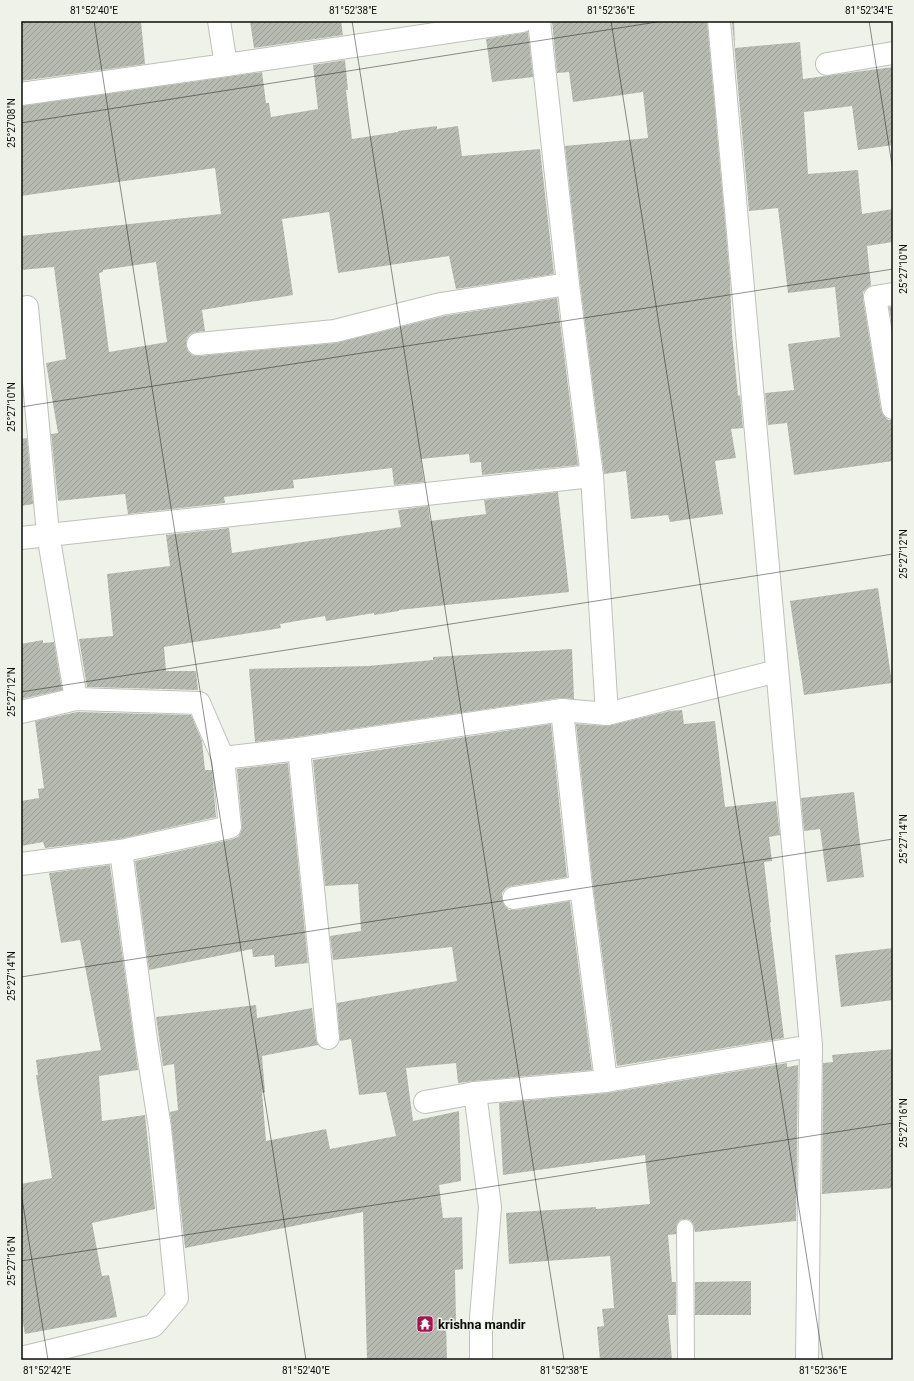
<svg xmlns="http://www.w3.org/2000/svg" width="914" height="1381" font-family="Roboto,sans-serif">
<defs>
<pattern id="building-hatch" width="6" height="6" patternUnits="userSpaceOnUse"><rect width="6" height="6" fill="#b7bab1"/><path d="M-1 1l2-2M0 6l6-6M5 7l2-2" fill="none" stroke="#9c9f97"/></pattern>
</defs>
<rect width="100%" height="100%" fill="#eff2e9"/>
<g fill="url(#building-hatch)" fill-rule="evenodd">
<polygon points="21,21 141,21 145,64 21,81"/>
<polygon points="250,21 341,21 343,35 254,48"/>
<polygon points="552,21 707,21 730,278 732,334 738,396 740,395 743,428 731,429 736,458 715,461 723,514 670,522 668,515 631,519 626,471 604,474 580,283 565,146 648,138 643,92 573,102 569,72 557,73"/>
<polygon points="732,21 734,21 735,48 800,42 803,79 893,67 893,145 858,150 852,106 804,112 808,174 858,170 862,214 893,209 893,242 867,246 871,285 867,288 863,292 863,299 881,410 884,416 888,420 893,420 893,461 794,475 787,423 768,425 765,393 794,390 788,344 840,337 835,287 788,293 778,208 749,211"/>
<polygon points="528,32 533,77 492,82 486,39"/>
<path d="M 345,60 L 348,90 L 346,90 L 352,139 L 398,132 L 398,131 L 437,126 L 437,129 L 458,126 L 462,156 L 540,149 L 554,274 L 456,289 L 449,256 L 338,273 L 329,212 L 282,219 L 293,295 L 202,310 L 205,331 L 196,332 L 190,334 L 187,338 L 186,345 L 188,351 L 192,355 L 199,356 L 336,343 L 444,316 L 557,298 L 578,465 L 482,475 L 481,462 L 470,463 L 469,454 L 421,459 L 424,482 L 394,485 L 392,468 L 293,480 L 294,488 L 224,497 L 225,503 L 128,514 L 125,494 L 58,501 L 51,434 L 58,433 L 46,363 L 66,359 L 54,267 L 21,270 L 21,236 L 221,214 L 215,168 L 21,196 L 21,106 L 262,72 L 266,103 L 269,103 L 271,117 L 318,109 L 313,65 ZM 156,262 L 167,342 L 109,352 L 99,273 L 103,272 L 103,270 Z"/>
<polygon points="889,307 893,307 893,330"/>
<polygon points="27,438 33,504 21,506 21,439"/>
<polygon points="558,492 569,592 399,610 399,611 374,615 374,613 326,621 325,616 280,624 281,628 164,647 166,671 196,671 198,690 87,687 79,639 113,636 107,574 170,566 166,535 229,528 232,553 401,527 398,510 428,506 430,521 486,514 484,500"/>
<polygon points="878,588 892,683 804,695 790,601"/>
<polygon points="43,640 43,643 54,642 62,690 21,699 21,644"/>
<polygon points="572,649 574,699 560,698 297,737 255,742 249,669 368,666 433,660 433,657"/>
<polygon points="682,710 684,724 715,721 725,807 776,801 780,835 769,837 772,861 764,862 771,922 770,922 784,1038 617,1066 593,886 576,724 608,726 670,711"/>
<polygon points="77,712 191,715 202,741 205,770 212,770 216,817 119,839 45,848 43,842 21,846 21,801 39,798 38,789 44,788 35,721"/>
<polygon points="551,724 567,877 512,886 506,888 502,893 502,900 505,906 509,910 516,910 570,901 592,1070 474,1081 458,1083 456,1063 406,1068 413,1121 459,1111 461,1181 439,1185 443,1218 462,1217 463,1269 455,1270 456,1323 446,1323 447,1360 367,1360 363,1212 185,1248 170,1112 178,1110 174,1064 163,1066 156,1017 256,1005 257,1018 312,1008 316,1039 318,1045 262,1056 265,1092 262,1093 266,1141 326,1129 330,1149 396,1136 386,1092 359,1095 351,1039 340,1041 337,1003 457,981 452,947 333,960 330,936 361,931 358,884 325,886 313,760"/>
<polygon points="288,763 308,963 275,967 274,955 253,957 252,949 149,970 135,861 233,839 238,837 241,832 242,826 237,769"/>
<polygon points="854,792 864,877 827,882 820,829 804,831 801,798"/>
<polygon points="110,865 138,1070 99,1076 102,1121 145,1115 155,1209 92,1223 102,1276 109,1275 117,1317 25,1334 21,1312 21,1184 52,1178 36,1075 38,1075 36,1060 101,1050 80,940 61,943 49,873"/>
<polygon points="893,948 893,1000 841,1007 835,955"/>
<polygon points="893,1049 893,1188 822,1194 823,1063 833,1062 832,1055"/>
<polygon points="787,1063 787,1067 798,1065 796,1221 695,1232 693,1224 690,1220 685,1219 680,1220 677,1224 676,1234 668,1235 672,1282 676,1282 676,1315 668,1315 672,1360 600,1360 597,1327 604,1326 602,1309 614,1308 610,1256 509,1264 506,1213 596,1207 596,1209 650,1204 645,1155 503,1175 499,1103 608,1093"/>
<polygon points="751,1281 751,1315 695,1315 695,1282"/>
</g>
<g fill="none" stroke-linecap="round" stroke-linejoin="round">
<defs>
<polyline id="service" points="685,1228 686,1360"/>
<g id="minor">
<polyline points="219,21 226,65"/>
<polyline points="539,21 568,284 592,476 607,714"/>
<polyline points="719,21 811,1046 807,1360"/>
<polyline points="827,64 893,53"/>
<polyline points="21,94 226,65 522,21"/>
<polyline points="893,294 875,297 893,408"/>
<polyline points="21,308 27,307 48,534 76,699"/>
<polyline points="198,344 335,331 441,304 568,284"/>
<polyline points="21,538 592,476"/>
<polyline points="562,710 581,887 606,1081"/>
<polyline points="21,712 76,699 199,703 223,758 230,827 121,851 21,864"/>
<polyline points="299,749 328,1038"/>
<polyline points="223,758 299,749 562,710 607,714 777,671"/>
<polyline points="514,898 581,887"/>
<polyline points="475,1093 490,1207 481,1318 481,1360"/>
<polyline points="425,1102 475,1093 606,1081 811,1046"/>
<polyline points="21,1358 153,1326 177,1298 160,1128 146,1040 121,851"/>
</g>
</defs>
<use href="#service" stroke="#bec1b8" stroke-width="18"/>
<use href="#minor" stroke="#bec1b8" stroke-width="24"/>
<use href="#service" stroke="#fff" stroke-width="16"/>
<use href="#minor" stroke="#fff" stroke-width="22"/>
</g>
<path fill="none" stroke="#0c0d0a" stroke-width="1" stroke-opacity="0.45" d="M 94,21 L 306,1360M 352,21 L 564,1360M 611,21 L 823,1360M 869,21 L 893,171M 21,123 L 663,21M 21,407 L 893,269M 21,692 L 893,554M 21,977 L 893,839M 21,1192 L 48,1360M 21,1261 L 893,1123"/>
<defs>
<symbol id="temple-square" viewBox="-11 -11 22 22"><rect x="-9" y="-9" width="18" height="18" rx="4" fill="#a51352" stroke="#eff2e9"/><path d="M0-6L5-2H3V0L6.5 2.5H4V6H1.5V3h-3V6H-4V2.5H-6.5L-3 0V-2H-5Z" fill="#fff"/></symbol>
</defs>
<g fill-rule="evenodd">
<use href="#temple-square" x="415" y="1314" width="20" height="20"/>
</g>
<g text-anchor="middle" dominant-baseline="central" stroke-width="3" stroke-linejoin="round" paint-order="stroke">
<g font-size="13" font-weight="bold" fill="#0c0d0a" stroke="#eff2e9" text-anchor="start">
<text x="438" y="1324">krishna mandir</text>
</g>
</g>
<rect width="914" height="1381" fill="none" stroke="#eff2e9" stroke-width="44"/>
<rect x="22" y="22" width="870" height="1337" fill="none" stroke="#0c0d0a" stroke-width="1.5"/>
<g font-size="10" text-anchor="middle" fill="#0c0d0a">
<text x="94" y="14">81°52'40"E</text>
<text x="353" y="14">81°52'38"E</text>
<text x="611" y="14">81°52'36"E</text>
<text x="869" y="14">81°52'34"E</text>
<text transform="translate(11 123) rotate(-90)" y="4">25°27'08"N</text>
<text transform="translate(903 269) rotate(-90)" y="4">25°27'10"N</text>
<text transform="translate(11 407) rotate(-90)" y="4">25°27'10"N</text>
<text transform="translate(903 554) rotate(-90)" y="4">25°27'12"N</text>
<text transform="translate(11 692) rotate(-90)" y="4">25°27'12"N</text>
<text transform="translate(903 839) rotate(-90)" y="4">25°27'14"N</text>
<text transform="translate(11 976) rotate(-90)" y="4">25°27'14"N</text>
<text transform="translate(903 1123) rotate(-90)" y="4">25°27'16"N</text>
<text transform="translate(11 1261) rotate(-90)" y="4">25°27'16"N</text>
<text x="47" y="1374">81°52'42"E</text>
<text x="306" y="1374">81°52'40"E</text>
<text x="564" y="1374">81°52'38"E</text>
<text x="823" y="1374">81°52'36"E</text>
</g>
</svg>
